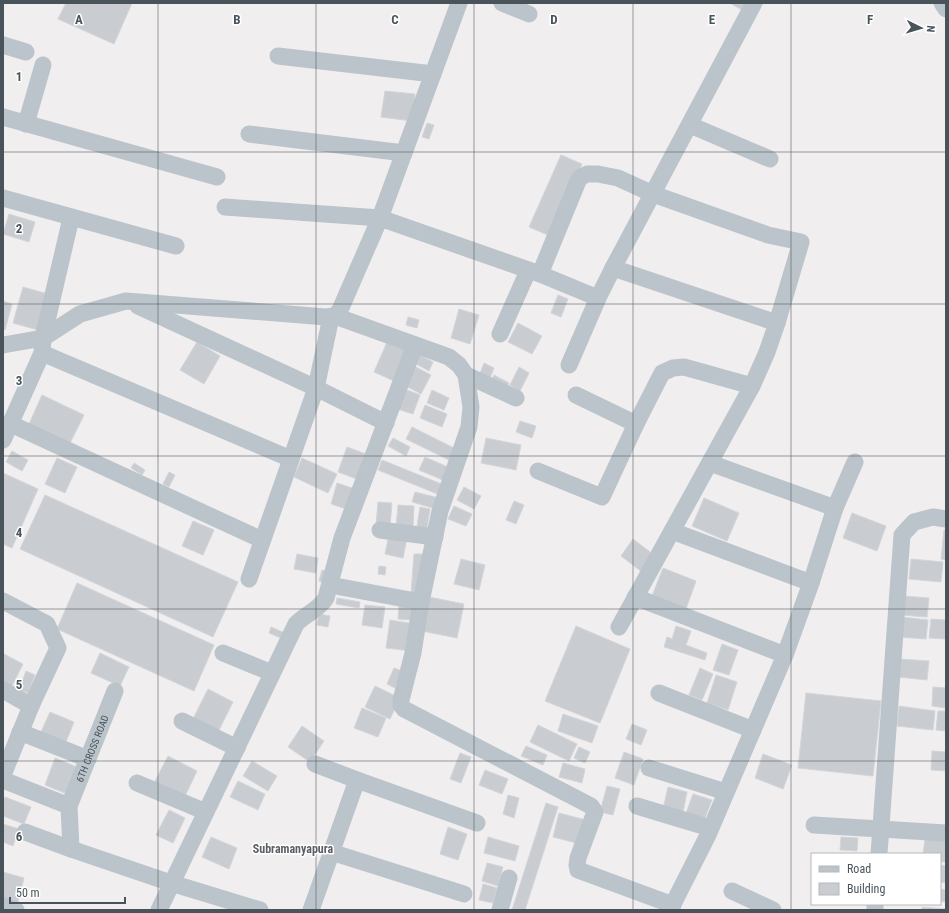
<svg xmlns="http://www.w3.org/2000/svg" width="949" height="913" font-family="'Roboto Condensed',sans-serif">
<rect width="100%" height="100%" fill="#f1eeef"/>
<g fill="#c9ccd0" stroke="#d3d5d9">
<polygon points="66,3 132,3 114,44 58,19"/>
<polygon points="730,3 745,3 742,10"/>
<polygon points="385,91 415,94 412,121 381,117"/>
<polygon points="427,123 434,125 429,139 422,137"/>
<polygon points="561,155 582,164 550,236 529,227"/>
<polygon points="9,214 35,222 29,242 3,234"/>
<polygon points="23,287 48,294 38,330 13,323"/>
<polygon points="558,295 568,299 561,317 551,313"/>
<polygon points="3,301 12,304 5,330 3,329"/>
<polygon points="459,309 479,315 470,344 451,338"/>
<polygon points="408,317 419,320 417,328 406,325"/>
<polygon points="518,323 542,336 532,354 508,342"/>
<polygon points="388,340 408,349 394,381 374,372"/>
<polygon points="197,342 220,356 204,384 180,370"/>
<polygon points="416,353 433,362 429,371 411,361"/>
<polygon points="484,363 494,368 489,380 479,376"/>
<polygon points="412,365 431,375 421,394 402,384"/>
<polygon points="519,367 529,373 520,391 510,385"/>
<polygon points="494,375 509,383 505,391 490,382"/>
<polygon points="402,388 420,395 413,414 394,408"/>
<polygon points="432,390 449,398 444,410 427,403"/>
<polygon points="42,395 84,415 70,443 29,424"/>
<polygon points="425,405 447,414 442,427 420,418"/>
<polygon points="520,421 536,426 532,438 516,432"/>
<polygon points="412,427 456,449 451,461 406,439"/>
<polygon points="393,438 410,447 406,456 388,446"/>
<polygon points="486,438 521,445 516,470 481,463"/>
<polygon points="347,447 371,456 362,481 338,472"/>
<polygon points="12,451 28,460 22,471 6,462"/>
<polygon points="425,457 450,468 445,481 419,470"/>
<polygon points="57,458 77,467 65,493 45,484"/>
<polygon points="302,458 337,474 328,493 294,477"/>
<polygon points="382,460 444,485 440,495 378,470"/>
<polygon points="134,463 145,470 142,475 131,468"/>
<polygon points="169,472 175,475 169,487 163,484"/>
<polygon points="3,473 38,489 12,548 3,544"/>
<polygon points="337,483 358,490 352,511 331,504"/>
<polygon points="464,487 481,496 474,509 457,500"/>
<polygon points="415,492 439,498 436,509 412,502"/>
<polygon points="45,495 238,582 213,637 20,549"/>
<polygon points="704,498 739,513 727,541 692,526"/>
<polygon points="514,501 524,505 516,524 506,520"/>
<polygon points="378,502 392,503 390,526 376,525"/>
<polygon points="398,505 414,506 413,528 396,527"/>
<polygon points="454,506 472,514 466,526 448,519"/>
<polygon points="420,507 430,509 426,534 416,532"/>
<polygon points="852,513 886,526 877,551 843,538"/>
<polygon points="193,521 214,530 203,555 182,546"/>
<polygon points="944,530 946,530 946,560 941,559"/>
<polygon points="389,534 407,538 403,558 385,554"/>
<polygon points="633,539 654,555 642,572 621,556"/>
<polygon points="297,554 318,558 316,573 294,569"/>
<polygon points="414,554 424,554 421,594 411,593"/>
<polygon points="461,559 485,565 479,590 454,584"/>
<polygon points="911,559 943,562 941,582 909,579"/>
<polygon points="379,566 386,567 385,575 378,574"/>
<polygon points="663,568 696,581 686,609 652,596"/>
<polygon points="322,570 332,572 330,584 319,581"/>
<polygon points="77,583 214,645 194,691 57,629"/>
<polygon points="904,596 929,598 927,617 902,615"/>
<polygon points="429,597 464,604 457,638 422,631"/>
<polygon points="337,598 360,602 359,608 336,604"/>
<polygon points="365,605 385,607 382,628 362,625"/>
<polygon points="399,605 414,606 413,620 398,619"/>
<polygon points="319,614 330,616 328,627 317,625"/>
<polygon points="901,617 928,620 926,639 899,637"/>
<polygon points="931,619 946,620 946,639 929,638"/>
<polygon points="390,620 415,624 411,651 386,648"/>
<polygon points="576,626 630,649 600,723 545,701"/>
<polygon points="676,626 691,631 686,645 707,653 705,660 664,647 667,637 672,639"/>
<polygon points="271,627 285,633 283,639 269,633"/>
<polygon points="722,644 738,650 729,675 713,670"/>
<polygon points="100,653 129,667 120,686 91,673"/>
<polygon points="4,654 23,664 10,690 3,686 3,656"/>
<polygon points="900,659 929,661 927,680 898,677"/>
<polygon points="394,668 402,671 395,688 387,684"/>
<polygon points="700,668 713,674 702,700 689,695"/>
<polygon points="26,671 35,675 28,693 19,690"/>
<polygon points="716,675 737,682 728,710 707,703"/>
<polygon points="375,686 400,698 390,719 365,707"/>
<polygon points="933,687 946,688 946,708 932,706"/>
<polygon points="208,689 233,702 217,734 192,721"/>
<polygon points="806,693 881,701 873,776 798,768"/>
<polygon points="899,706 935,711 933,730 897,726"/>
<polygon points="362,708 386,718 378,737 354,728"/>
<polygon points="938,711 946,711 946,731 936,730"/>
<polygon points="50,712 74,722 66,742 41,732"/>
<polygon points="563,714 598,726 592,743 558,731"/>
<polygon points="632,724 647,730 641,745 626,739"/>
<polygon points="538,725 577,744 569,761 530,742"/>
<polygon points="302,726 324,741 310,762 288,747"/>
<polygon points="526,746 547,755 543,765 521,756"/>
<polygon points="579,747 590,752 585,763 574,758"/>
<polygon points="932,751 946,752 946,771 931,770"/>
<polygon points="624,752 643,759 634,785 615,778"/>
<polygon points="460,753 471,757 461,783 450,779"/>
<polygon points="763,754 792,765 783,789 755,778"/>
<polygon points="168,756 197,771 184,798 154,783"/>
<polygon points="55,758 82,769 72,796 45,785"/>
<polygon points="252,761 277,776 268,791 243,776"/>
<polygon points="563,763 585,769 582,783 559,777"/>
<polygon points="485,770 508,779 502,794 479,785"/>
<polygon points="238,781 265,794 258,810 230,797"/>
<polygon points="607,786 620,789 613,815 600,812"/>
<polygon points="668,787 687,792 683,813 663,809"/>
<polygon points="693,794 712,800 703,823 685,816"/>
<polygon points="508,795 519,798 514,818 503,814"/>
<polygon points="5,797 31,807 24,824 3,816 3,802"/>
<polygon points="546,803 558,807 525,910 512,910"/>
<polygon points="169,810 185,818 173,843 156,835"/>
<polygon points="559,813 586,820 580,844 553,837"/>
<polygon points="3,824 19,829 13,846 3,842"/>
<polygon points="448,827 467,834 458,860 440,854"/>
<polygon points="211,837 237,848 229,869 202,857"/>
<polygon points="488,837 519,846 515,861 484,853"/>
<polygon points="841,837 858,838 857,851 840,850"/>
<polygon points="925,839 946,841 946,862 940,862 940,854 923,854"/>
<polygon points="487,863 503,867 498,886 482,881"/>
<polygon points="940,865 946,866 946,883 940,882"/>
<polygon points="3,872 24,878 17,906 3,902"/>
<polygon points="483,884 497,888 493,903 479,900"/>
<polygon points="940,889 946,890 946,902 940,901"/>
<polygon points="922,907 946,909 946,910 922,910"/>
</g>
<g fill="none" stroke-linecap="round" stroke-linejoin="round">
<g stroke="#bbc4ca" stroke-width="17">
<polyline points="502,3 529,14"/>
<polyline points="942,3 946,9"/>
<polyline points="3,45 26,52"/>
<polyline points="278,56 433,74"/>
<polyline points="3,117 217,177"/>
<polyline points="26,124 43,65"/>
<polyline points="690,125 770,159"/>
<polyline points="249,134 404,153"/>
<polyline points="3,198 176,246"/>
<polyline points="225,207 380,218 540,274 598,298 613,268 754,3"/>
<polyline points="613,268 777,323 767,352 752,386 619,627"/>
<polyline points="540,274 578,181 581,177 587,174 598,174 618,178 653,194 768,235 801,242 777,323"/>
<polyline points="138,306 316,388 386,423"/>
<polyline points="335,316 340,310 380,218 459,3"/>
<polyline points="500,334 528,271"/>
<polyline points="3,345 43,338 80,314 126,301 326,317 335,316 449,357 459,365 466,375 471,407 469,427 440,511 421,602 413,653 401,700 401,705 404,709 591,806 595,812 578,858 577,865 578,870 673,905"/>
<polyline points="42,353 291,459"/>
<polyline points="569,365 598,298"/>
<polyline points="466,375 516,398"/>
<polyline points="576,395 636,424"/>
<polyline points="11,424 262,540"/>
<polyline points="3,440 42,353 43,338 71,218"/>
<polyline points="538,471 602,497 636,424 662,373 673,368 684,367 752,386"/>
<polyline points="835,508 855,462"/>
<polyline points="380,530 435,537"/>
<polyline points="672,531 811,583"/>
<polyline points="249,579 316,388 331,317"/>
<polyline points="330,585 421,602"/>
<polyline points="635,597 785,655"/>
<polyline points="3,601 47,624 58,648 31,706 3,775"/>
<polyline points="223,653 272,673"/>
<polyline points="3,690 31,706"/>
<polyline points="659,693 753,730"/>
<polyline points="182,721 237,748"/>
<polyline points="20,732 88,759"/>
<polyline points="315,764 357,780"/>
<polyline points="649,768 726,792"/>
<polyline points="3,780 69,806 71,849 171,883 260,910"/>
<polyline points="137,783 206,812"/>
<path id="s1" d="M 69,806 L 115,691"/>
<polyline points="637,806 710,828"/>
<polyline points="814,825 946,833"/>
<polyline points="25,832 71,849"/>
<polyline points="331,852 464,894"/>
<polyline points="879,854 902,535 914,522 933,517 946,519"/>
<polyline points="732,891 773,910"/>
<polyline points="3,906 16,910"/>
<path d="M 159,910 L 296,624 C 305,614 319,610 326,598 L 342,538 L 415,345"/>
<polyline points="311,910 357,780 477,823"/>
<polyline points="500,910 509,878"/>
<polyline points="670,910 708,835 785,655 811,583 835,508 710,463"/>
<polyline points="875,910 875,904"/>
</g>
</g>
<path fill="none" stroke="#48535a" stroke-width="1" stroke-opacity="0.55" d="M 158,3 L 158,910M 316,3 L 316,910M 474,3 L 474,910M 633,3 L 633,910M 791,3 L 791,910M 3,152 L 946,152M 3,304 L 946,304M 3,456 L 946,456M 3,609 L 946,609M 3,761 L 946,761"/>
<g text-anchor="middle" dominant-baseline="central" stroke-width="3" stroke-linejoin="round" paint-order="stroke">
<g font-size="10" fill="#48535a" stroke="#fff">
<text stroke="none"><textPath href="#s1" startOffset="62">6TH CROSS ROAD</textPath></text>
</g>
<g font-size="12" font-weight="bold" fill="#5b5f63" stroke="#fff">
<text x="293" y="849">Subramanyapura</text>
</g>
</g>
<g font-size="13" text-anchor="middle" font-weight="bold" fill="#48535a" stroke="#fff" stroke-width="3" stroke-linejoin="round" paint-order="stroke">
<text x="79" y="24">A</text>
<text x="237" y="24">B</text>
<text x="395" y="24">C</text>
<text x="554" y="24">D</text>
<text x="712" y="24">E</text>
<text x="870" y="24">F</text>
<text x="19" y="81">1</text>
<text x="19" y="233">2</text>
<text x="19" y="385">3</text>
<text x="19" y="537">4</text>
<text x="19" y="689">5</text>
<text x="19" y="841">6</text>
</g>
<rect width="949" height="913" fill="none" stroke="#48535a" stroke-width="8"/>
<rect x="811" y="853" width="130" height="52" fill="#ffffff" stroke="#b6babd"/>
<rect x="819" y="866" width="20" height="6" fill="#bbc4ca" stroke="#b6babd"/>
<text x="847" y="873" font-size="12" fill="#48535a">Road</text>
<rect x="819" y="883" width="20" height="12" fill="#c9ccd0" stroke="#b6babd"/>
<text x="847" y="893" font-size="12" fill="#48535a">Building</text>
<g transform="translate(921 28) rotate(95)" stroke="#ffffff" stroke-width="3" paint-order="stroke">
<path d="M0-3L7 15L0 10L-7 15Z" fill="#48535a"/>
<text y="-6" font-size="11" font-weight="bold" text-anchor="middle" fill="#48535a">N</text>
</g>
<path d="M10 897v6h115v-6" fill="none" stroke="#48535a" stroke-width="2"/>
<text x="16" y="897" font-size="12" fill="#48535a" stroke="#ffffff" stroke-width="3" paint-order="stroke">50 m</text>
</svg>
